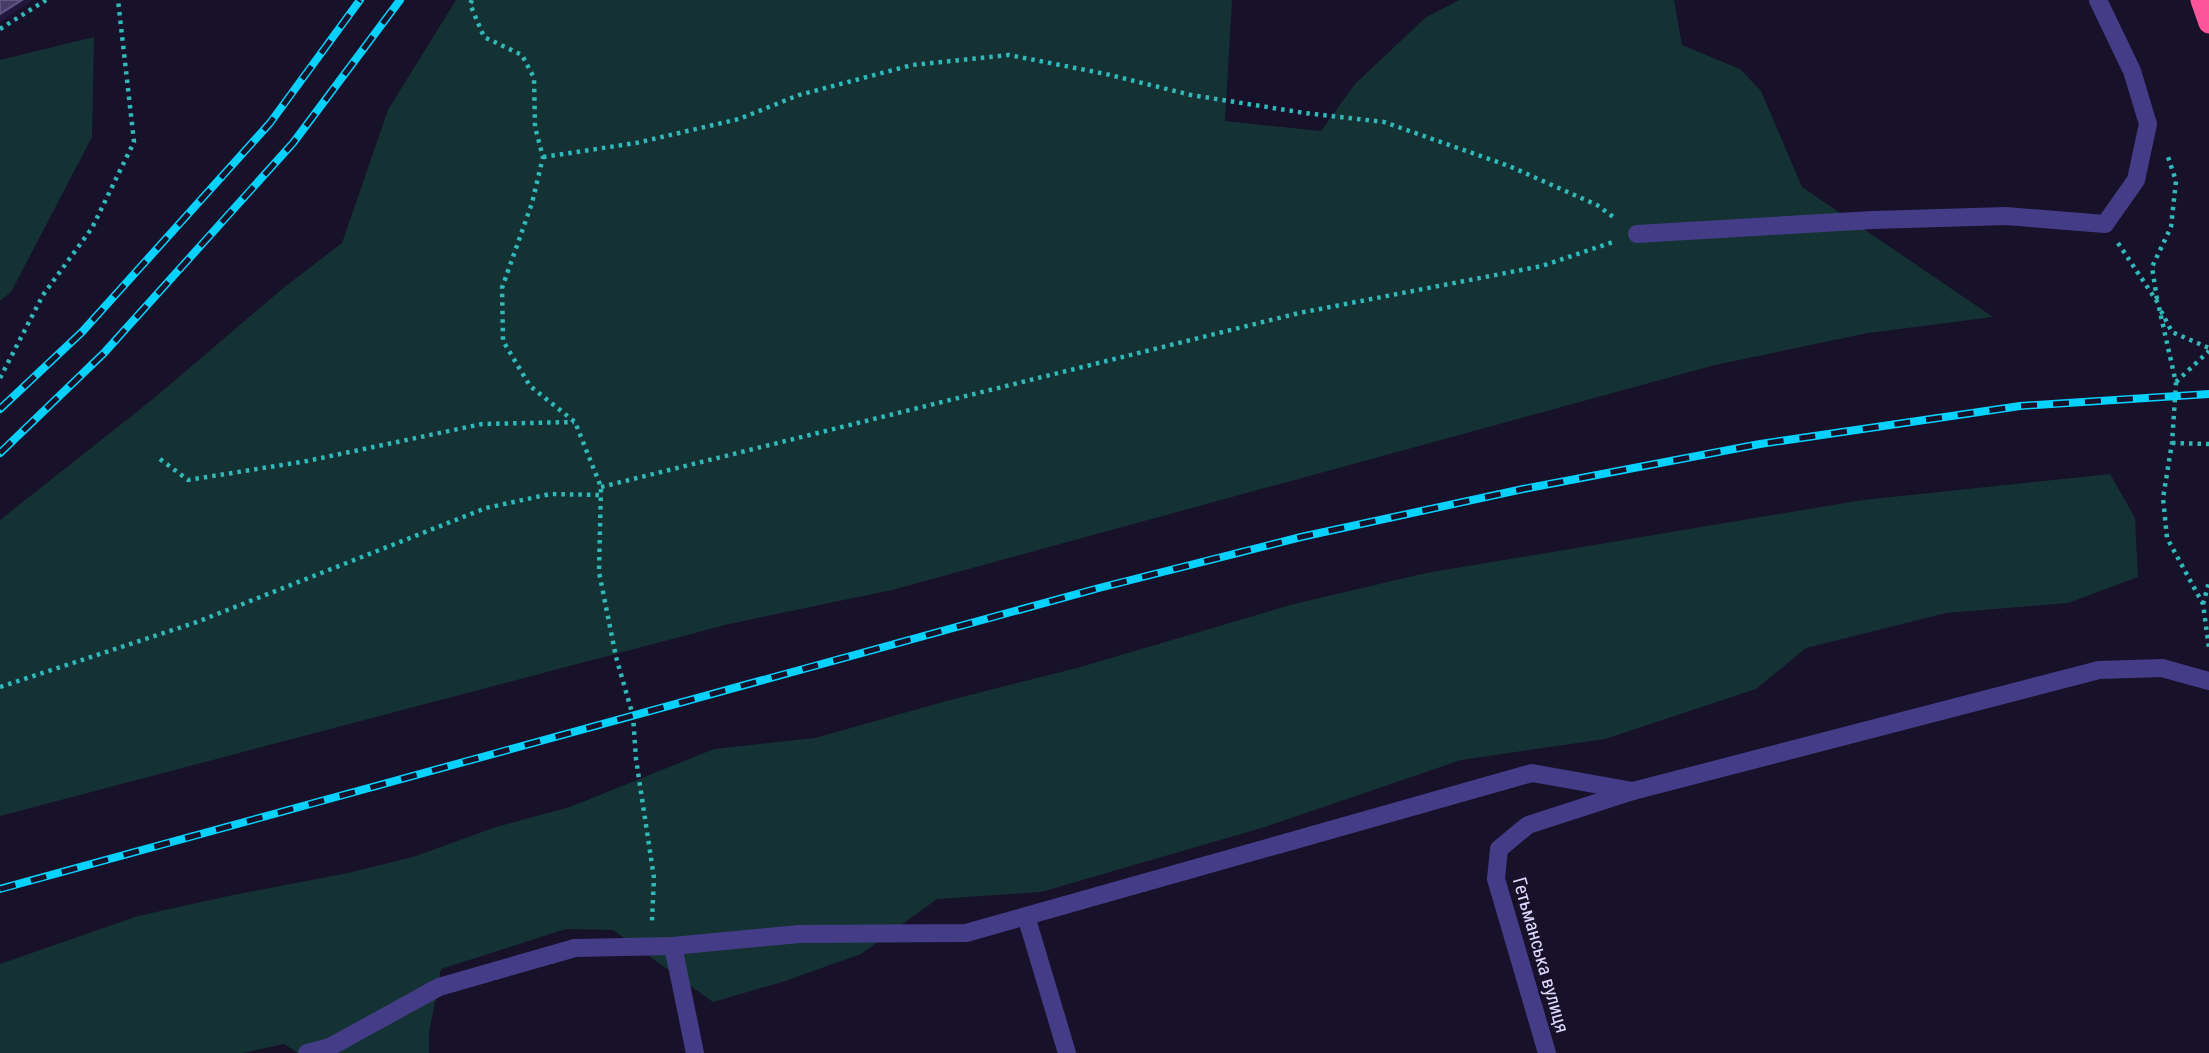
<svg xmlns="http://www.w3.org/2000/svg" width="2209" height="1053" font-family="'Roboto Condensed',sans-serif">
<rect width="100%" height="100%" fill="#171129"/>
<g fill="#143233">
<polygon points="456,0 1232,0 1225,121 1321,131 1355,84 1425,18 1459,0 1674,0 1682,45 1740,69 1761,91 1802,187 1993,317 1868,333 1715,365 892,590 729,624 0,816 0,520 153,399 282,289 342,243 388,110"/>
<polygon points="94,37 92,137 11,292 0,301 0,60"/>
<polygon points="2110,474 2135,518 2138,577 2068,603 1946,613 1806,648 1756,689 1605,739 1461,760 1265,827 1041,892 937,899 861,954 785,981 713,1002 613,930 566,929 441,969 429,1033 429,1053 298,1053 284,1044 242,1053 0,1053 0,964 138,916 228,896 348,873 413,857 496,827 570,807 714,749 815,738 950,700 1077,668 1294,604 1426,573 1863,500"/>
</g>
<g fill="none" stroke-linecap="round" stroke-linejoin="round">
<g stroke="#31b8ba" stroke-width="4.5" stroke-dasharray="3.5 5" stroke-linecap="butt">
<polyline points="472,0 470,4 484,37 522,55 534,78 535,127 543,157 532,203 502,288 503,341 530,386 575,422 601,487 599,572 616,657 633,716 636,759 654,878 652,921"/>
<polyline points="0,29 46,0"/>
<polyline points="543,157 636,143 739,119 799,95 912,65 1009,55 1106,74 1191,95 1305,113 1384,122 1509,166 1597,205 1616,219"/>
<polyline points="2118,243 2158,303 2176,383 2172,443 2163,498 2167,538 2203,604 2209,648"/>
<polyline points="2157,299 2152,267 2171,227 2176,181 2168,157"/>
<polyline points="2161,311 2172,332 2209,348"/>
<polyline points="0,378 43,295 92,228 134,142 118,0"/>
<polyline points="2176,382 2209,351"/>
<polyline points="2172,443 2209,444"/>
<polyline points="160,459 188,480 307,461 482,424 574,422"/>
<polyline points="601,487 1299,313 1542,266 1613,242"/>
<polyline points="2203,604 2209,582"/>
<polyline points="0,687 197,622 486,508 550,494 601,495"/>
</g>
<g stroke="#453c88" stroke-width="18">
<polyline points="1637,234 1873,220 2006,216 2105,224 2136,180 2148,124 2132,71 2098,0"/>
<polyline points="1026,916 1067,1053"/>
<polyline points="673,946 695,1053"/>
<polyline points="307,1053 330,1047 439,987 575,948 673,946 799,934 966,933 1532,773 1633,791"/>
<polyline points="1547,1053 1496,879 1499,849 1528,825 1633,791 2099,670 2162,668 2209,681"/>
</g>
<polyline stroke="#fd5599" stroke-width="21" points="2201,0 2209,23"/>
<defs>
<g id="rail">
<polyline points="0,409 82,332 270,123 360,0"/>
<polyline points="0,453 104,353 293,143 400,0"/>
<polyline points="0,889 1099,588 1301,537 1523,489 1760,444 2020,406 2209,394"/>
</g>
</defs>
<use href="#rail" stroke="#07d1fd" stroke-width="8"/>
<use href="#rail" stroke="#171129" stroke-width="5" stroke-dasharray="16" stroke-linecap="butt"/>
</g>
<polygon fill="#22183d" points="22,0 33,0 0,22 0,14"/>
<polygon fill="#483d69" stroke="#605580" stroke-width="2" points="0,0 22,0 0,14"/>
<g text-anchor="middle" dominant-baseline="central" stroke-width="5" stroke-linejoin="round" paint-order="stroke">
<g font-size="19" fill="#e0d9ff" stroke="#171129">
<text transform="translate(1541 955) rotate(74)">Гетьманська вулиця</text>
</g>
</g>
</svg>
